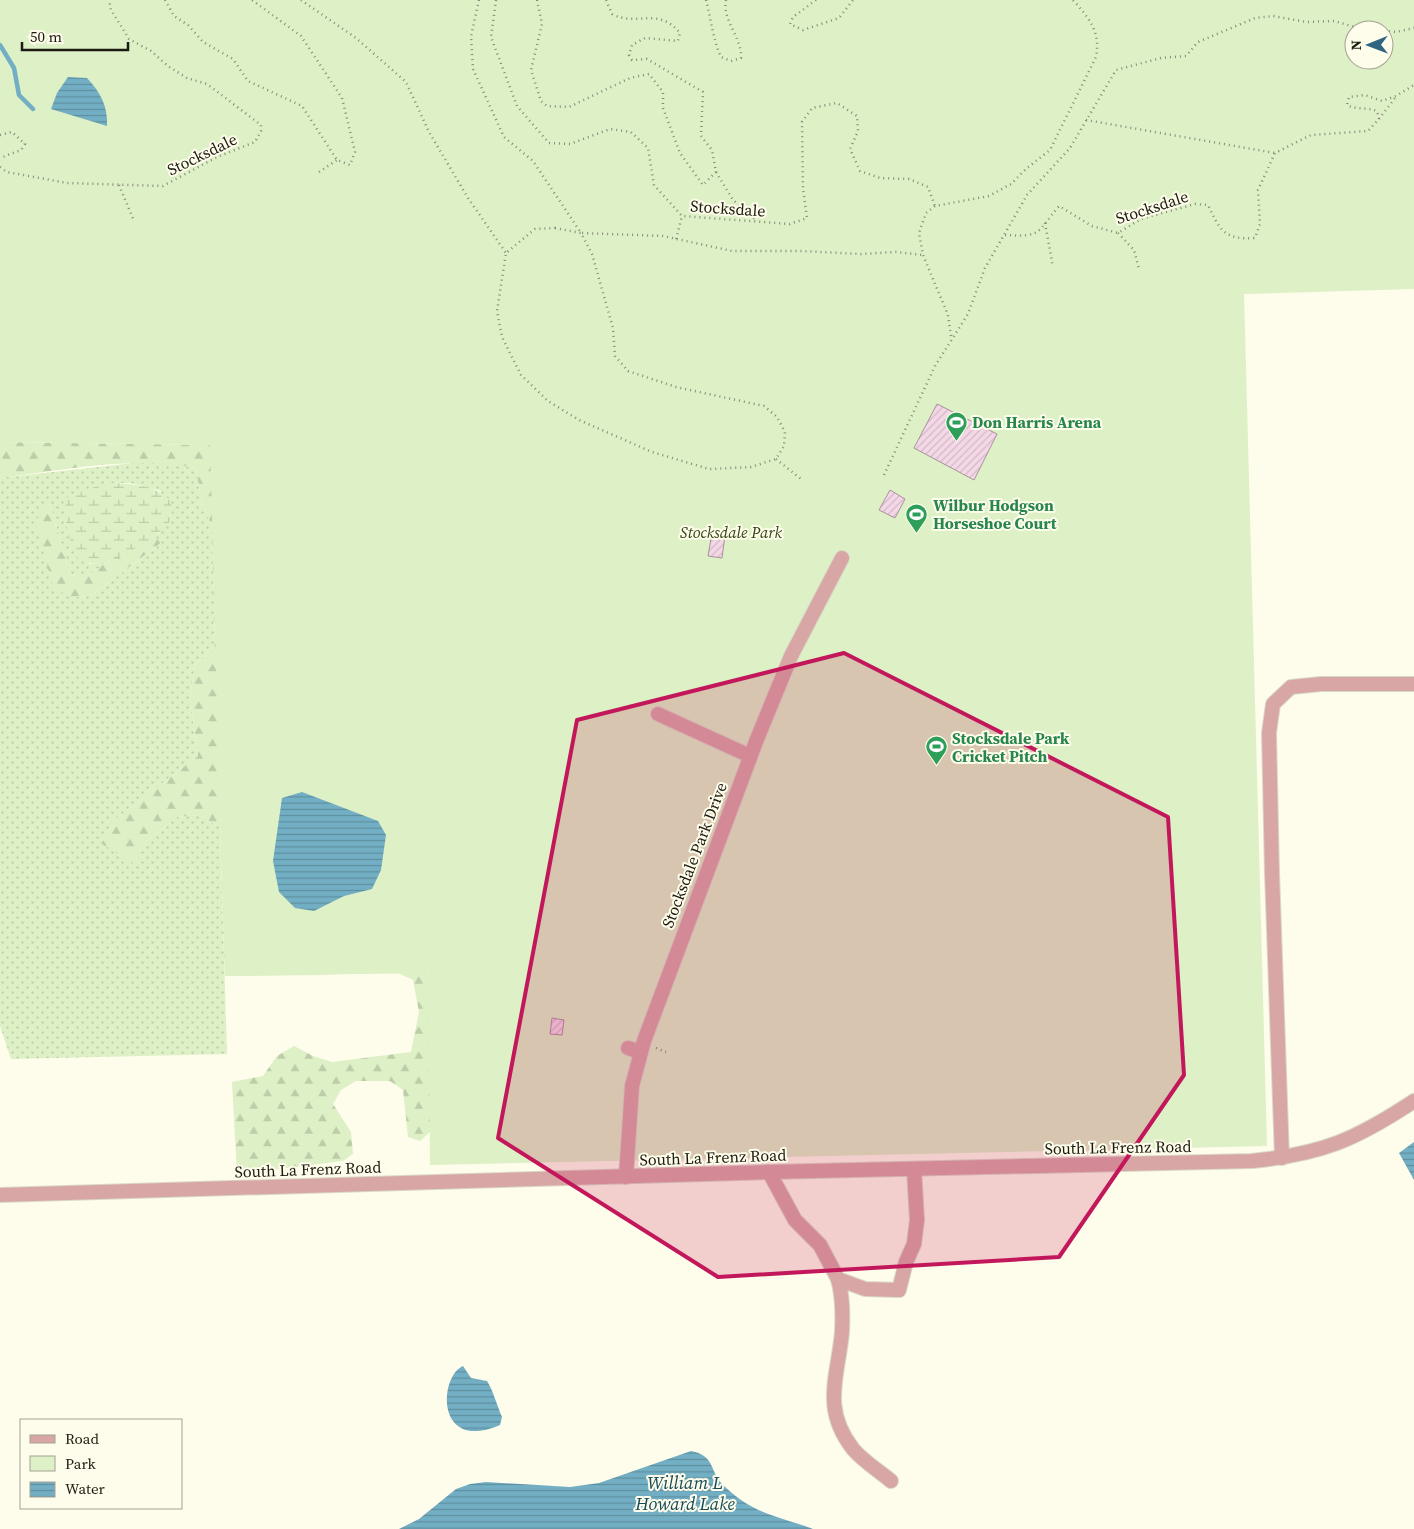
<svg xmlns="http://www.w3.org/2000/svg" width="1414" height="1529" font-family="'Source Serif 4',serif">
<defs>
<pattern id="grass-dots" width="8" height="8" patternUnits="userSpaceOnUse" patternTransform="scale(1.25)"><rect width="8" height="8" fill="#ddf0c6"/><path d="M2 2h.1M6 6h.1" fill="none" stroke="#bdcda9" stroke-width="1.8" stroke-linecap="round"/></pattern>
<pattern id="forest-firs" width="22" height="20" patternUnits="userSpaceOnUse" patternTransform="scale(1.25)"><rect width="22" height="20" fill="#ddf0c6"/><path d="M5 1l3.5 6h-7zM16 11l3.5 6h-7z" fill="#bdcda9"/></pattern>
<pattern id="wetland-marsh" width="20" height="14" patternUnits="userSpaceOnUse" patternTransform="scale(1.25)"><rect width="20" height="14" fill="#ddf0c6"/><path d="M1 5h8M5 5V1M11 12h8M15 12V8" fill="none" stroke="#bdcda9"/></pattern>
<pattern id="water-rules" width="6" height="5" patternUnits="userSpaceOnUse" patternTransform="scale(1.25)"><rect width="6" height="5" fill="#73afc4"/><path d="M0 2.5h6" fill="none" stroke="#5e8e9e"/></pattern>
<pattern id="building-hatch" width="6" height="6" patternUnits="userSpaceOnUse" patternTransform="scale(1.25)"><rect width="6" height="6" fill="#f5d8e7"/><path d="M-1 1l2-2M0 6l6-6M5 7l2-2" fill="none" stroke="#d1b9c5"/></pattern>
</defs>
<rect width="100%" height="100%" fill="#fefcea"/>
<path fill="url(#grass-dots)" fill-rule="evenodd" d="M 143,462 L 174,464 L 196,468 L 202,506 L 212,526 L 215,645 L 195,665 L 190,697 L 198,756 L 112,822 L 134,864 L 147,841 L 177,817 L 199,815 L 220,827 L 227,1054 L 11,1059 L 0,1026 L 0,478 ZM 105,483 L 130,483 L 161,491 L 161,532 L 153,537 L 161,543 L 91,596 L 69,597 L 40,508 L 50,504 L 70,574 L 83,579 L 107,562 L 89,564 Z"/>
<g fill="url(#forest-firs)">
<path d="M 0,442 L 210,445 L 372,889 L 432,981 L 432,1130 L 420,1141 L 408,1137 L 403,1090 L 390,1081 L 356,1081 L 341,1090 L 333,1104 L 351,1132 L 353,1154 L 343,1161 L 237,1174 L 232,1082 L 263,1076 L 277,1056 L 294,1046 L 313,1056 L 332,1062 L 411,1052 L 419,1012 L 413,980 L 394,971 L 321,975 L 225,976 L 220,827 L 199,815 L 177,817 L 147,841 L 135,864 L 102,844 L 112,822 L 198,756 L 190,697 L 195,665 L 215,645 L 212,526 L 202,506 L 196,468 C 132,455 64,470 0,478 Z"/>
<polygon points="50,504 70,574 83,579 107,562 153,537 162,542 91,596 69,597 53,586 36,525 40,508"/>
</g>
<path fill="url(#wetland-marsh)" d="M 105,483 C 126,483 187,485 169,522 C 164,534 117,560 105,562 C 95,564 88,564 79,560 C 68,542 64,518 66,498 Z"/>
<path fill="#ddf0c6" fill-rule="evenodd" d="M 0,0 L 1414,0 L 1414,289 L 1244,294 L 1267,1146 L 430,1165 L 428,973 L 225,976 L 210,445 L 0,442 ZM 1354,30 L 1384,30 L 1384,60 L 1354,60 Z"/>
<g fill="url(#water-rules)">
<path d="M 68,77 L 87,78 C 100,92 108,106 107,126 L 51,109 L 57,93 Z"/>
<polygon points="302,792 378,821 386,835 381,870 372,889 344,896 314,911 295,908 279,892 273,861 282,798"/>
<polygon points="1414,1142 1414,1180 1399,1153"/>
<path d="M 463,1366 L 471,1378 L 487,1381 C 492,1388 498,1408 502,1417 L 500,1425 C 435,1453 439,1376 463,1366 Z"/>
<path d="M 691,1451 C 716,1456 709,1471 723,1485 C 754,1515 776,1515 813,1529 L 399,1529 L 419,1519 L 456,1489 L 470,1484 L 486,1482 L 570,1487 L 599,1483 Z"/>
</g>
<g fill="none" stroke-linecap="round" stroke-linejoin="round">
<polyline stroke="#73afc4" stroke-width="4.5" points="0,45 14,68 19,95 33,109"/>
</g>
<g fill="url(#building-hatch)" stroke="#ab909e">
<polygon points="937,404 997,434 974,480 914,448"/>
<polygon points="890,490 905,499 895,518 879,510"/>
<polygon points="712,533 725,535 722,558 708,556"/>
<polygon points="552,1018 564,1020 562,1035 550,1034"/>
</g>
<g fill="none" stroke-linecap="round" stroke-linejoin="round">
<defs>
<g id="minor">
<polyline points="658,714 750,756"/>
<polyline points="628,1048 641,1052"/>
<polyline points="1282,1158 1272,873 1269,733 1273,704 1291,687 1321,684 1414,684"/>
<polyline points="769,1172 795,1220 820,1245 838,1279 865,1289 899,1290 906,1262 914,1244 917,1220 914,1169"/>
<polyline points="626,1177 632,1086 644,1041 757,739 791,656 842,558"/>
<path d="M 0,1195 L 769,1172 L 1252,1161 C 1322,1154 1355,1140 1414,1101"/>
<path d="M 838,1279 C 843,1297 843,1313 842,1332 C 838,1377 821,1408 853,1449 C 863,1461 879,1471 891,1481"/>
</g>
</defs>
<use href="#minor" stroke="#dad8c7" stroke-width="16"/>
<g stroke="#8a887a" stroke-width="2.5" stroke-dasharray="1 4" stroke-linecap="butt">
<polyline points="165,0 174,16 188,25 203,42 233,59 248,81 302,106 337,160 350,165 355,152 342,98 301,36 252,0"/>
<polyline points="301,0 356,38 406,82 429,132 468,198 506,253"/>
<polyline points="479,0 471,36 473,69 504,137 533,161 581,233 663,236 732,251 799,251 861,254 896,252 923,255"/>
<polyline points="496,0 491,37 517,106 549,143 570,144 610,129 631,132 648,148 654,185 682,216 790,224 807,218 803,189 802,122 812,108 837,103 857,116 858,131 850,149 860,171 880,178 909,179 928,187 935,206"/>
<path d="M 537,0 L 542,24 L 531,70 L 541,101 L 547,106 L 569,107 L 630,78 L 649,74 L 663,92 L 663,108 L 680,153 L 703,185 L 716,172 L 712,150 L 701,136 L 703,92 L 647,59 L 632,60 L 629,55 L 632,45 L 645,38 L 678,41 L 680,33 C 658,6 636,27 612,14 L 606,0"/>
<path d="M 706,0 C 711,19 713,40 721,57 L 731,61 L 741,58 C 742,37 722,21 726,0"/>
<polyline points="816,0 793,17 790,24 803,30 839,18 853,0"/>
<polyline points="1384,31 1396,32 1414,28"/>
<polyline points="1379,119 1395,98"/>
<polyline points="1086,120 1275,153"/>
<polyline points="0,135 12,132 25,144 21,150 0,158"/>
<polyline points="0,167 7,172 67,183 163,186 217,157 255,142 261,131 261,125 207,84 187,78 168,66 151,51 129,39 111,10 109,0"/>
<polyline points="319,172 337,160"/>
<polyline points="716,172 733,200 756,220"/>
<polyline points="119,185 134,221"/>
<polyline points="1045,223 1053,267"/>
<polygon points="555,228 581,233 592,254 613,328 615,356 628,371 676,387 764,406 777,417 785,432 784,446 776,459 751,467 709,469 652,452 579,420 548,401 521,375 502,337 497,311 506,253 535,229"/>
<polyline points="1118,233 1134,250 1139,269"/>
<path d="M 1005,235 C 1043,237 1036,233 1059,206 L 1092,226 L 1118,233 L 1141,219 L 1195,204 L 1208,205 C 1220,231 1225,240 1255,238 L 1260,224 L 1258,190 L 1275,153 L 1311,135 L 1368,131 L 1379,119 L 1377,111 C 1366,107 1357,110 1347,105 L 1349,97 L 1365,95 L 1382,101 L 1396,96 L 1414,85"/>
<polyline points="676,239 682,216"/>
<path d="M 951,336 L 948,315 L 923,255 L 919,233 L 926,213 L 935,206 L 989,196 L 1011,184 L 1027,168 L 1050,150 L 1096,57 C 1101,32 1089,18 1073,0"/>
<polyline points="776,459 801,479"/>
<polyline points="884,475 935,366 968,314 985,268 1027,195 1070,148 1116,70 1161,58 1186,56 1198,42 1255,18 1273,16 1306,22 1334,21 1365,30"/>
<polyline points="656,1048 666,1052"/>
</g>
<use href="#minor" stroke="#d7a6a5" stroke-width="14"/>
</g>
<path fill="#c2185b" fill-opacity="0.2" stroke="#c2185b" stroke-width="4" stroke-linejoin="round" d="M 844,653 L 1168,817 L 1184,1075 L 1059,1257 L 718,1277 L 498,1138 L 577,720 Z"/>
<defs>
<symbol id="stadium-pin" viewBox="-11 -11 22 30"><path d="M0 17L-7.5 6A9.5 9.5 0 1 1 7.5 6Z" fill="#2e9e5b" stroke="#fefcea"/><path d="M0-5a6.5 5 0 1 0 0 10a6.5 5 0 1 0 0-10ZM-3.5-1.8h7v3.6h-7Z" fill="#fff"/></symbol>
</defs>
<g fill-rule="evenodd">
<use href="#stadium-pin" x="944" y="410" width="25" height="34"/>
<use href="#stadium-pin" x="904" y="502" width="25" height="34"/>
<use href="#stadium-pin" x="924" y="734" width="25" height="34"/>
</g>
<g text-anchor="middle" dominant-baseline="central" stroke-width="4" stroke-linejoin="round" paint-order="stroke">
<g font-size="16" fill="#1c1a10" stroke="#fefcea">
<text transform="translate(202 154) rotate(-26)">Stocksdale</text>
<text transform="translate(1152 207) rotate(-18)">Stocksdale</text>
<text transform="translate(728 208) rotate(4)">Stocksdale</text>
<text transform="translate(694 855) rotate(-69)">Stocksdale Park Drive</text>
<text transform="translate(1118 1147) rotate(-1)">South La Frenz Road</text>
<text transform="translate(713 1157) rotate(-2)">South La Frenz Road</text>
<text transform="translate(308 1169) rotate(-2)">South La Frenz Road</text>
</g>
<g font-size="16" font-weight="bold" fill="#27864d" stroke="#fefcea" text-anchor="start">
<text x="972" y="422">Don Harris Arena</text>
<text x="933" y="505">Wilbur Hodgson<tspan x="933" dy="18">Horseshoe Court</tspan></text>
<text x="952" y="738">Stocksdale Park<tspan x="952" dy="18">Cricket Pitch</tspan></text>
</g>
<g font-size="16" font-style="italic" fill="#324511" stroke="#fefcea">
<text x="731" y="532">Stocksdale Park</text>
</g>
<g font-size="18" font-style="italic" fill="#174b5a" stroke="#fefcea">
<text x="685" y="1482">William L<tspan x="685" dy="21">Howard Lake</tspan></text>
</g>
</g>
<rect x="20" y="1419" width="162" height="90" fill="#fefcea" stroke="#a4a293"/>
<rect x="30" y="1435" width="25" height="8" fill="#d7a6a5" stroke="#a4a293"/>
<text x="65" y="1444" font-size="15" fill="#1c1a10">Road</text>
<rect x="30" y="1456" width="25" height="15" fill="#ddf0c6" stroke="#a4a293"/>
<text x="65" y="1469" font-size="15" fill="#1c1a10">Park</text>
<rect x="30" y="1482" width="25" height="15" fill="url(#water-rules)" stroke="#a4a293"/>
<text x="65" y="1494" font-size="15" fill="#1c1a10">Water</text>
<g transform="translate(1369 45) rotate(269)"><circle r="24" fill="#fefcea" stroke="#a4a293"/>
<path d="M0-4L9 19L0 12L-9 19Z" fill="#306581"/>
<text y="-8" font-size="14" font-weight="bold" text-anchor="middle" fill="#1c1a10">N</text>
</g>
<path d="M22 42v8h106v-8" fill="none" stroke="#1c1a10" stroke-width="2.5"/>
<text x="30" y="42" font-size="15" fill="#1c1a10" stroke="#fefcea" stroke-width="4" paint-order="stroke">50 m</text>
</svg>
